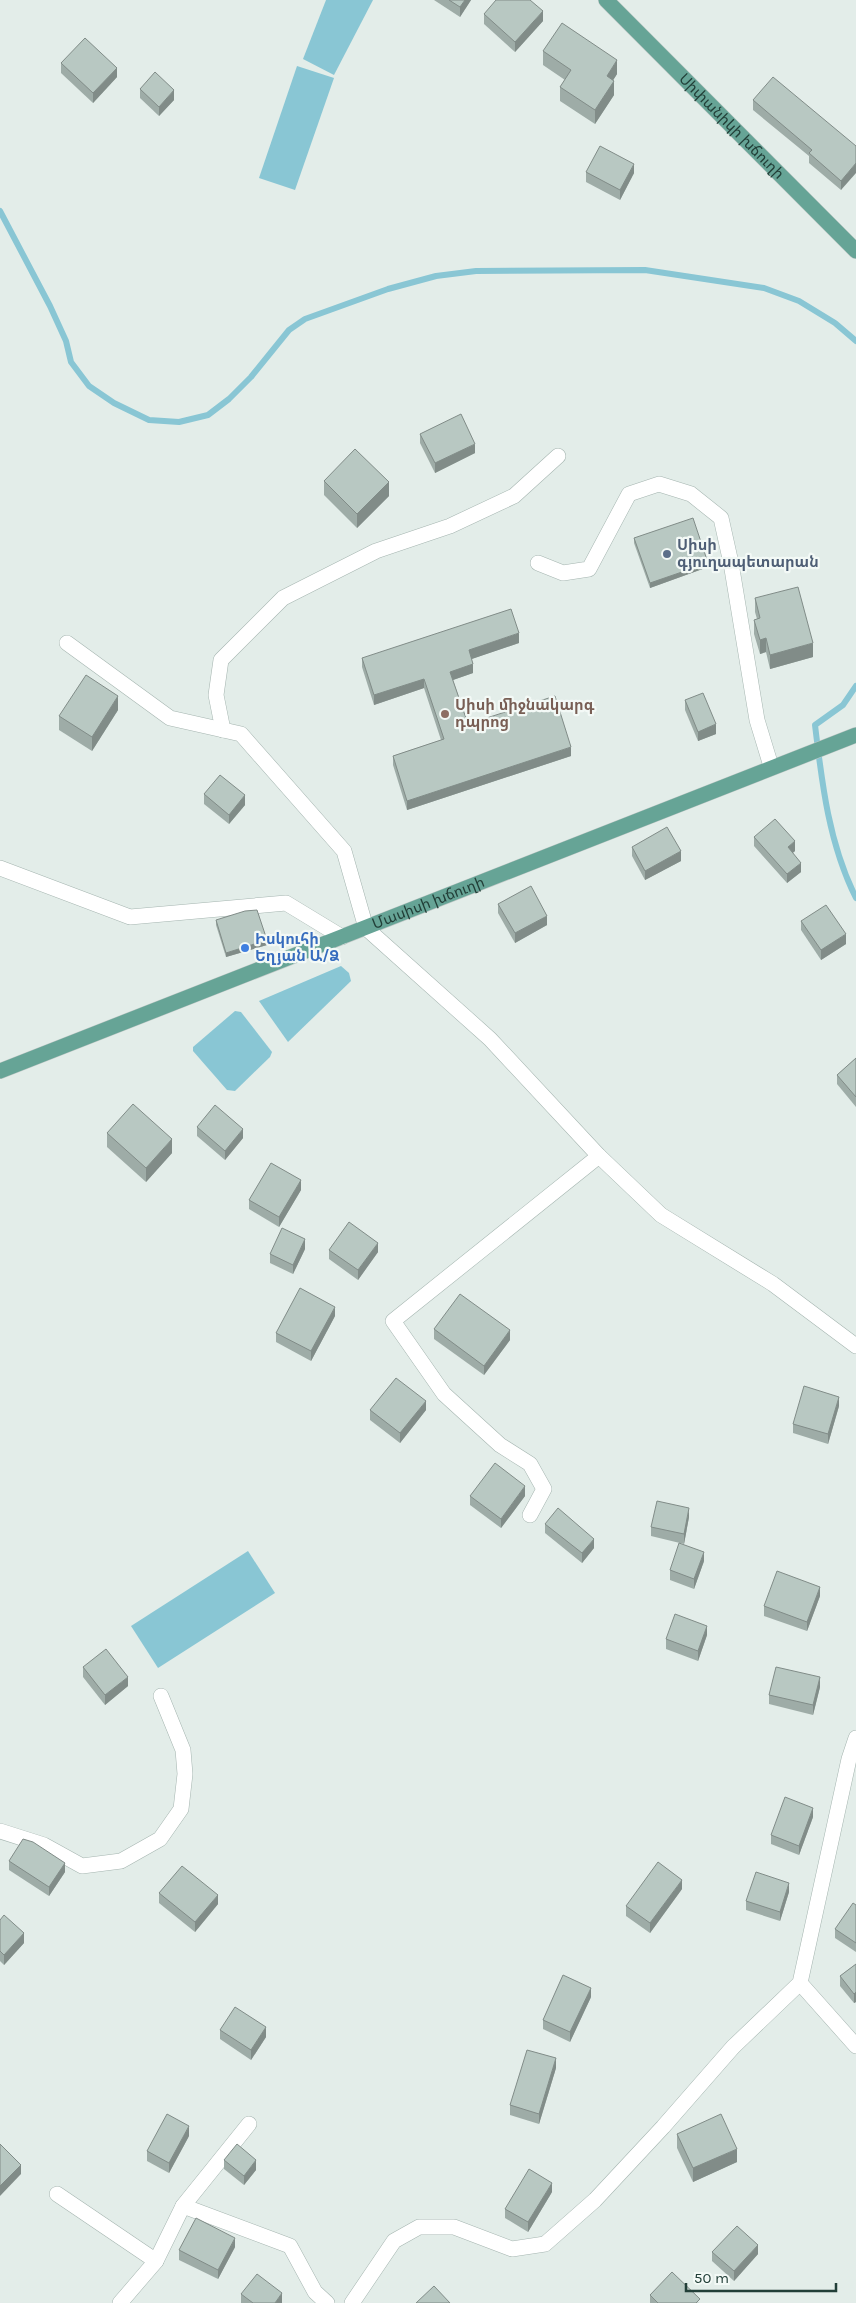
<svg xmlns="http://www.w3.org/2000/svg" width="856" height="2303" font-family="Karla,'Noto Sans Armenian',sans-serif">
<rect width="100%" height="100%" fill="#e3ede9"/>
<g fill="#89c6d4">
<polygon points="326,0 373,0 334,75 303,59"/>
<polygon points="297,66 334,78 295,190 259,178"/>
<polygon points="341,966 349,973 351,981 288,1042 259,1001"/>
<polygon points="235,1011 241,1012 272,1052 270,1057 235,1091 227,1090 193,1051 193,1047"/>
<polygon points="248,1551 275,1593 158,1668 131,1626"/>
</g>
<g fill="none" stroke-linecap="round" stroke-linejoin="round">
<g stroke="#89c6d4" stroke-width="6">
<polyline points="0,211 50,306 66,341 71,362 89,386 114,403 149,420 179,422 208,415 229,399 251,377 289,330 305,319 388,289 436,276 476,271 645,270 764,288 799,301 835,323 856,341"/>
<path d="M 856,686 L 843,705 L 815,725 C 822,784 829,844 856,898"/>
</g>
<defs>
<g id="minor">
<polyline points="538,563 563,573 589,569 629,494 659,484 691,494 721,518 731,563 757,720 771,766"/>
<polyline points="67,643 170,718 241,734 344,851 366,928 490,1039 599,1156 661,1215 773,1284 856,1346"/>
<polyline points="223,730 216,695 221,660 283,598 376,551 450,526 514,496 558,456"/>
<polyline points="0,868 130,917 286,903 342,937"/>
<polyline points="530,1515 544,1489 530,1464 500,1445 444,1394 393,1321 599,1156"/>
<polyline points="0,1831 44,1845 82,1866 121,1861 160,1839 181,1809 185,1774 183,1750 161,1696"/>
<polyline points="800,1983 856,2046"/>
<polyline points="57,2194 156,2261"/>
<polyline points="183,2206 290,2246 315,2292 327,2303"/>
<polyline points="120,2303 156,2261 183,2206 249,2124"/>
<polyline points="352,2303 394,2241 419,2227 454,2227 512,2249 545,2244 595,2200 663,2127 733,2047 800,1983 849,1759 856,1738"/>
</g>
<g id="major">
<path id="s1" d="M 606,0 L 856,251"/>
<path id="s2" d="M 0,1071 L 856,735"/>
</g>
</defs>
<use href="#minor" stroke="#a5b5b0" stroke-width="16"/>
<use href="#major" stroke="#c1c9c7" stroke-width="16"/>
<use href="#minor" stroke="#fff" stroke-width="15"/>
<use href="#major" stroke="#66a496" stroke-width="15"/>
</g>
<g fill="#9eaca7">
<polygon points="434,0 471,0 460,17"/>
<polygon points="484,14 543,21 515,52 484,24"/>
<polygon points="543,51 617,74 613,80 614,95 595,124 560,101 560,87 565,80 543,65"/>
<polygon points="61,63 117,77 93,103 61,73"/>
<polygon points="140,89 174,100 159,116 140,98"/>
<polygon points="753,100 856,146 841,190 809,163 809,156 753,110"/>
<polygon points="586,172 634,173 620,200 586,182"/>
<polygon points="420,434 475,453 435,473 420,443"/>
<polygon points="324,481 389,496 357,528 324,495"/>
<polygon points="634,538 708,567 650,588 634,543"/>
<polygon points="755,598 813,657 770,669 766,652 760,654 754,634 754,620 757,619 755,612"/>
<polygon points="519,643 471,659 473,673 453,680 468,724 571,756 407,810 393,765 393,756 441,740 424,688 374,705 362,667 362,658"/>
<polygon points="685,700 716,734 698,741 685,710"/>
<polygon points="118,710 92,751 59,730 59,716"/>
<polygon points="204,794 245,805 229,824 204,804"/>
<polygon points="754,837 795,851 793,853 801,872 787,883 754,846"/>
<polygon points="632,847 681,861 645,880 632,856"/>
<polygon points="498,904 547,925 515,943 498,913"/>
<polygon points="216,920 267,945 226,957 216,925"/>
<polygon points="801,921 846,944 821,960 801,930"/>
<polygon points="856,1058 856,1107 837,1084 837,1075"/>
<polygon points="197,1127 243,1138 225,1160 197,1136"/>
<polygon points="107,1133 172,1153 146,1182 107,1147"/>
<polygon points="301,1190 279,1227 249,1209 249,1200"/>
<polygon points="305,1249 293,1274 270,1263 270,1254"/>
<polygon points="329,1250 378,1252 358,1280 329,1259"/>
<polygon points="335,1316 311,1361 276,1342 276,1333"/>
<polygon points="434,1329 510,1340 484,1375 434,1339"/>
<polygon points="839,1406 828,1444 793,1433 793,1424"/>
<polygon points="370,1410 426,1410 400,1443 370,1420"/>
<polygon points="470,1496 525,1496 501,1528 470,1505"/>
<polygon points="689,1517 684,1544 651,1536 651,1527"/>
<polygon points="545,1524 594,1548 582,1563 545,1533"/>
<polygon points="704,1561 694,1589 670,1580 670,1570"/>
<polygon points="820,1596 807,1631 764,1616 764,1606"/>
<polygon points="707,1635 698,1661 666,1649 666,1639"/>
<polygon points="83,1667 128,1686 105,1705 83,1677"/>
<polygon points="820,1687 813,1715 769,1704 769,1695"/>
<polygon points="813,1817 799,1855 771,1844 771,1835"/>
<polygon points="9,1861 65,1872 49,1896 9,1870"/>
<polygon points="682,1889 650,1933 626,1916 626,1906"/>
<polygon points="789,1892 780,1921 746,1910 746,1901"/>
<polygon points="159,1893 218,1904 195,1932 159,1903"/>
<polygon points="856,1905 856,1952 835,1938 835,1929"/>
<polygon points="0,1920 24,1943 4,1965 0,1961"/>
<polygon points="856,1964 856,2002 854,2003 840,1986 840,1976"/>
<polygon points="591,1997 570,2042 543,2029 543,2020"/>
<polygon points="220,2030 266,2037 251,2060 220,2039"/>
<polygon points="556,2068 539,2124 510,2115 510,2105"/>
<polygon points="677,2134 737,2162 693,2182 677,2148"/>
<polygon points="189,2136 169,2173 147,2161 147,2151"/>
<polygon points="224,2160 256,2170 244,2185 224,2169"/>
<polygon points="552,2192 528,2232 505,2218 505,2209"/>
<polygon points="235,2247 218,2279 179,2260 179,2250"/>
<polygon points="712,2252 758,2254 734,2281 712,2261"/>
<polygon points="241,2294 282,2303 241,2303"/>
<polygon points="650,2295 700,2303 650,2303"/>
</g>
<g fill="#818c88">
<polygon points="465,0 471,0 460,17 460,7"/>
<polygon points="543,11 543,21 515,52 515,42"/>
<polygon points="617,60 617,74 607,90 607,76"/>
<polygon points="117,68 117,77 93,103 93,93"/>
<polygon points="614,81 614,95 595,124 595,110"/>
<polygon points="174,90 174,100 159,116 159,107"/>
<polygon points="856,163 856,173 841,190 841,181"/>
<polygon points="634,164 634,173 620,200 620,190"/>
<polygon points="475,444 475,453 435,473 435,463"/>
<polygon points="389,482 389,496 357,528 357,514"/>
<polygon points="708,563 708,567 650,588 650,583"/>
<polygon points="519,633 519,643 469,660 469,650"/>
<polygon points="766,638 766,652 760,654 760,640"/>
<polygon points="813,643 813,657 770,669 770,655"/>
<polygon points="473,664 473,673 450,681 450,672"/>
<polygon points="424,679 424,688 374,705 374,695"/>
<polygon points="118,696 118,710 92,751 92,737"/>
<polygon points="716,724 716,734 698,741 698,732"/>
<polygon points="571,747 571,756 407,810 407,801"/>
<polygon points="245,795 245,805 229,824 229,815"/>
<polygon points="795,841 795,851 788,856 788,847"/>
<polygon points="681,851 681,861 645,880 645,871"/>
<polygon points="801,863 801,872 787,883 787,874"/>
<polygon points="547,916 547,925 515,943 515,933"/>
<polygon points="846,934 846,944 821,960 821,950"/>
<polygon points="267,940 267,945 226,957 226,953"/>
<polygon points="243,1129 243,1138 225,1160 225,1151"/>
<polygon points="172,1139 172,1153 146,1182 146,1168"/>
<polygon points="301,1180 301,1190 279,1227 279,1217"/>
<polygon points="305,1239 305,1249 293,1274 293,1265"/>
<polygon points="378,1243 378,1252 358,1280 358,1270"/>
<polygon points="335,1307 335,1316 311,1361 311,1351"/>
<polygon points="510,1330 510,1340 484,1375 484,1366"/>
<polygon points="839,1397 839,1406 828,1444 828,1434"/>
<polygon points="426,1401 426,1410 400,1443 400,1433"/>
<polygon points="525,1486 525,1496 501,1528 501,1519"/>
<polygon points="689,1508 689,1517 684,1544 684,1534"/>
<polygon points="594,1539 594,1548 582,1563 582,1553"/>
<polygon points="704,1552 704,1561 694,1589 694,1579"/>
<polygon points="820,1587 820,1596 807,1631 807,1622"/>
<polygon points="707,1626 707,1635 698,1661 698,1651"/>
<polygon points="128,1677 128,1686 105,1705 105,1695"/>
<polygon points="820,1677 820,1687 813,1715 813,1705"/>
<polygon points="813,1808 813,1817 799,1855 799,1846"/>
<polygon points="65,1863 65,1872 49,1896 49,1887"/>
<polygon points="682,1880 682,1889 650,1933 650,1923"/>
<polygon points="789,1883 789,1892 780,1921 780,1912"/>
<polygon points="218,1895 218,1904 195,1932 195,1922"/>
<polygon points="24,1933 24,1943 4,1965 4,1955"/>
<polygon points="591,1988 591,1997 570,2042 570,2032"/>
<polygon points="856,1992 856,2002 854,2003 854,1994"/>
<polygon points="266,2027 266,2037 251,2060 251,2050"/>
<polygon points="556,2058 556,2068 539,2124 539,2114"/>
<polygon points="189,2126 189,2136 169,2173 169,2163"/>
<polygon points="737,2149 737,2162 693,2182 693,2168"/>
<polygon points="256,2160 256,2170 244,2185 244,2176"/>
<polygon points="21,2165 21,2174 0,2196 0,2186"/>
<polygon points="552,2183 552,2192 528,2232 528,2222"/>
<polygon points="235,2238 235,2247 218,2279 218,2270"/>
<polygon points="758,2245 758,2254 734,2281 734,2271"/>
<polygon points="282,2293 282,2303 275,2303"/>
</g>
<g fill="#b8c8c2" stroke="#818c88">
<polygon points="449,0 465,0 460,7"/>
<polygon points="496,0 530,0 543,11 515,42 484,14"/>
<polygon points="562,23 617,60 607,76 614,81 595,110 560,87 571,70 543,51"/>
<polygon points="85,38 117,68 93,93 61,63"/>
<polygon points="155,72 174,90 159,107 140,89"/>
<polygon points="773,77 856,146 856,163 841,181 809,153 812,150 753,100"/>
<polygon points="600,146 634,164 620,190 586,172"/>
<polygon points="461,414 475,444 435,463 420,434"/>
<polygon points="355,449 389,482 357,514 324,481"/>
<polygon points="693,518 708,563 650,583 634,538"/>
<polygon points="798,587 813,643 770,655 766,638 760,640 754,620 760,618 755,598"/>
<polygon points="511,609 519,633 469,650 473,664 450,672 468,724 555,696 571,747 407,801 393,756 444,739 424,679 374,695 362,658"/>
<polygon points="86,675 118,696 92,737 59,716"/>
<polygon points="703,693 716,724 698,732 685,700"/>
<polygon points="220,775 245,795 229,815 204,794"/>
<polygon points="775,819 795,841 788,847 801,863 787,874 754,837"/>
<polygon points="667,827 681,851 645,871 632,847"/>
<polygon points="531,886 547,916 515,933 498,904"/>
<polygon points="826,905 846,934 821,950 801,921"/>
<polygon points="257,910 267,940 226,953 216,920 245,911"/>
<polygon points="856,1058 856,1097 837,1075"/>
<polygon points="133,1104 172,1139 146,1168 107,1133"/>
<polygon points="215,1105 243,1129 225,1151 197,1127"/>
<polygon points="271,1163 301,1180 279,1217 249,1200"/>
<polygon points="349,1222 378,1243 358,1270 329,1250"/>
<polygon points="282,1228 305,1239 293,1265 270,1254"/>
<polygon points="300,1288 335,1307 311,1351 276,1333"/>
<polygon points="460,1294 510,1330 484,1366 434,1329"/>
<polygon points="396,1378 426,1401 400,1433 370,1410"/>
<polygon points="804,1386 839,1397 828,1434 793,1424"/>
<polygon points="495,1463 525,1486 501,1519 470,1496"/>
<polygon points="657,1501 689,1508 684,1534 651,1527"/>
<polygon points="558,1508 594,1539 582,1553 545,1524"/>
<polygon points="679,1543 704,1552 694,1579 670,1570"/>
<polygon points="777,1571 820,1587 807,1622 764,1606"/>
<polygon points="675,1614 707,1626 698,1651 666,1639"/>
<polygon points="106,1649 128,1677 105,1695 83,1667"/>
<polygon points="776,1667 820,1677 813,1705 769,1695"/>
<polygon points="785,1797 813,1808 799,1846 771,1835"/>
<polygon points="23,1839 33,1842 65,1863 49,1887 9,1861"/>
<polygon points="658,1862 682,1880 650,1923 626,1906"/>
<polygon points="182,1866 218,1895 195,1922 159,1893"/>
<polygon points="756,1872 789,1883 780,1912 746,1901"/>
<polygon points="853,1903 856,1905 856,1943 835,1929"/>
<polygon points="4,1915 24,1933 4,1955 0,1951 0,1920"/>
<polygon points="856,1964 856,1992 854,1994 840,1976"/>
<polygon points="563,1975 591,1988 570,2032 543,2020"/>
<polygon points="235,2007 266,2027 251,2050 220,2030"/>
<polygon points="527,2050 556,2058 539,2114 510,2105"/>
<polygon points="167,2114 189,2126 169,2163 147,2151"/>
<polygon points="721,2114 737,2149 693,2168 677,2134"/>
<polygon points="0,2144 21,2165 0,2186"/>
<polygon points="237,2144 256,2160 244,2176 224,2160"/>
<polygon points="529,2169 552,2183 528,2222 505,2209"/>
<polygon points="196,2218 235,2238 218,2270 179,2250"/>
<polygon points="737,2226 758,2245 734,2271 712,2252"/>
<polygon points="672,2272 700,2299 696,2303 658,2303 650,2295"/>
<polygon points="257,2274 282,2293 275,2303 253,2303 241,2294"/>
<polygon points="434,2286 450,2303 416,2303"/>
</g>
<circle fill="#5c6f8a" stroke="#f3f9f6" stroke-width="2" cx="667" cy="554" r="5"/>
<circle fill="#8d6e63" stroke="#f3f9f6" stroke-width="2" cx="445" cy="714" r="5"/>
<circle fill="#3f7fe0" stroke="#f3f9f6" stroke-width="2" cx="245" cy="948" r="5"/>
<g text-anchor="middle" dominant-baseline="central" stroke-width="4.5" stroke-linejoin="round" paint-order="stroke">
<g font-size="15" fill="#223f38" stroke="#f3f9f6">
<text stroke="none"><textPath href="#s1" startOffset="178">Սիփանիկի խճուղի</textPath></text>
<text stroke="none"><textPath href="#s2" startOffset="460">Մասիսի խճուղի</textPath></text>
</g>
<g font-size="15" font-weight="bold" fill="#4e5e75" stroke="#f3f9f6" text-anchor="start">
<text x="677" y="545">Սիսի<tspan x="677" dy="17">գյուղապետարան</tspan></text>
</g>
<g font-size="15" font-weight="bold" fill="#785e54" stroke="#f3f9f6" text-anchor="start">
<text x="455" y="705">Սիսի միջնակարգ<tspan x="455" dy="17">դպրոց</tspan></text>
</g>
<g font-size="15" font-weight="bold" fill="#366cbe" stroke="#f3f9f6" text-anchor="start">
<text x="255" y="939">Իսկուհի<tspan x="255" dy="17">Եղյան Ա/Ձ</tspan></text>
</g>
</g>
<path d="M686 2283v8h150v-8" fill="none" stroke="#223f38" stroke-width="2.5"/>
<text x="694" y="2283" font-size="15" fill="#223f38" stroke="#f3f9f6" stroke-width="4" paint-order="stroke">50 m</text>
</svg>
